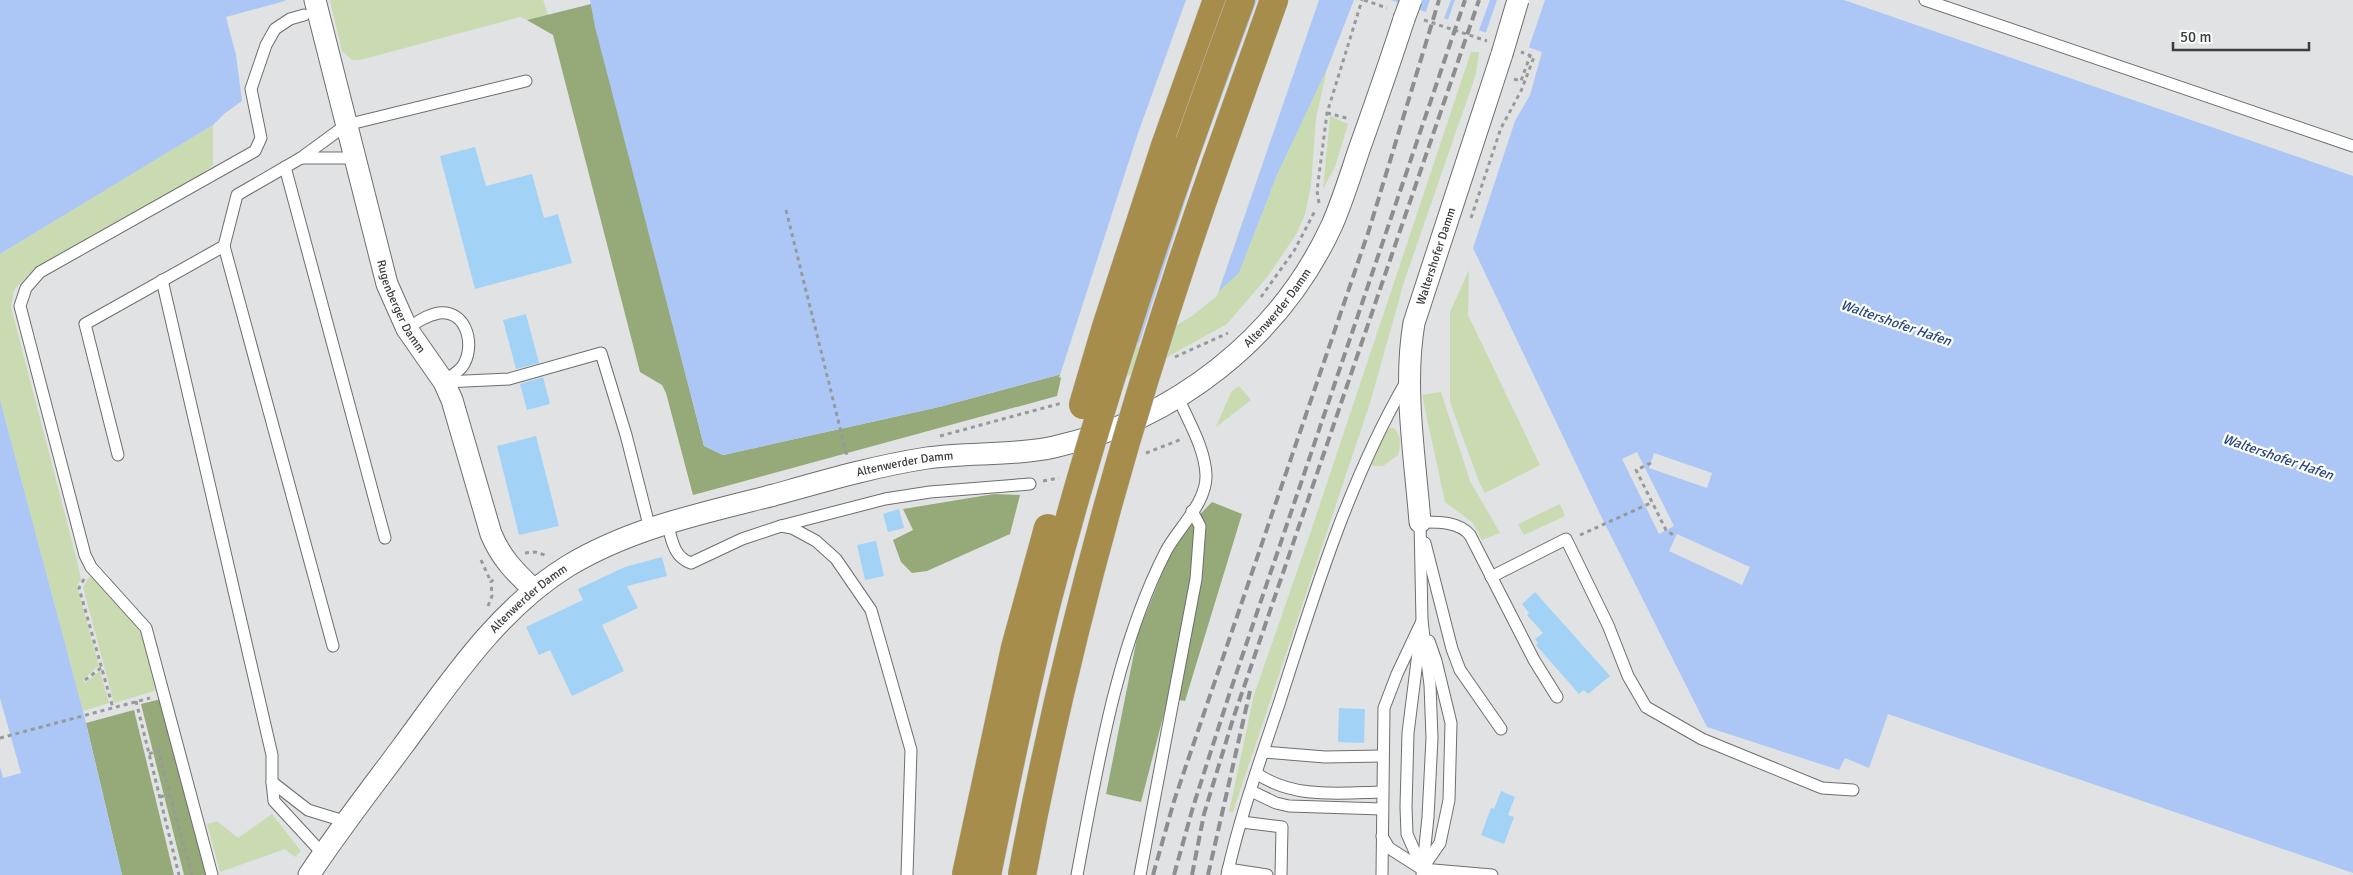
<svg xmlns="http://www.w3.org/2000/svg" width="2353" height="875" font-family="Signika,sans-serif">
<rect width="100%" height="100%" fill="#e0e2e3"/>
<g fill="#cadbb2">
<polygon points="330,0 543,0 548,15 527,20 520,17 360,60 352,60 342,51"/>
<polygon points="1471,52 1479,52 1476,74 1404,282 1370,403 1233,812 1229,812 1254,695 1309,537"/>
<polygon points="1327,69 1316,118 1311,185 1305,214 1297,233 1268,276 1227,324 1140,372 1111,381 1117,354 1239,273 1277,175"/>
<polygon points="1330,116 1348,124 1335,167 1323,189"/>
<polygon points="213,125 213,165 190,183 31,272 14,290 11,307 76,557 81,579 77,586 99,666 83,679 85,683 100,671 109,703 83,711 0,400 0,254"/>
<polygon points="1469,270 1468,315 1540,465 1485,493 1479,482 1450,402 1450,312"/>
<polygon points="1239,386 1251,400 1216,427 1231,392"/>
<polygon points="1441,392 1470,481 1500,533 1482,540 1473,523 1445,502 1422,395"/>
<path d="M 1390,428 L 1394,428 C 1401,437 1401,444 1398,455 L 1383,466 L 1371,466 L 1385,434 Z"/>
<polygon points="1560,504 1565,516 1524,535 1518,524"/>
<polygon points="92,573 142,630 158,690 114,703 83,587"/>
<polygon points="272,814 301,851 295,857 285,849 220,872 207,824 217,821 238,838"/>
</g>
<g fill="#96a978">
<polygon points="591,4 704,446 723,455 939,407 1062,374 1057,396 693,495 666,393 662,385 640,372 553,35 527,20"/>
<polygon points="994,494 1020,495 1010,534 927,571 912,573 901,562 893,540 913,530 903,509"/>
<polygon points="1212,502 1242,514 1185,701 1168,698 1141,802 1106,794 1138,633 1176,539"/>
<polygon points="161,699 208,875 184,875 141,704"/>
<polygon points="134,710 174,875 122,875 86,723"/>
</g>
<g fill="#acc7f5">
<polygon points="0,0 285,0 285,1 226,17 236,55 242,101 225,113 213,125 0,254"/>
<polygon points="590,0 1354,0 1327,69 1277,175 1239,273 1218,292 1153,337 1062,374 939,407 723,455 704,446 595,27"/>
<polygon points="1391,0 1844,0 2353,176 2353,873 1888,714 1869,768 1845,758 1839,770 1707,727 1600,514 1473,248 1515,121 1530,95 1542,52"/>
<polygon points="0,400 83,711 122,875 0,875"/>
</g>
<g fill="#e0e2e3">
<polygon points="1186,0 1252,0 1195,159 1118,356 1059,378 1137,136"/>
<polygon points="1257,0 1319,0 1217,296 1192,316 1154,339 1138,347 1198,161"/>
<polygon points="1430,0 1451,0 1443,21 1425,14"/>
<polygon points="1455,0 1490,0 1478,33 1447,22"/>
<polygon points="1497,0 1545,0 1528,50 1485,35"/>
<polygon points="1637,452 1674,526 1659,534 1622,459"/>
<polygon points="1654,453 1712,473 1707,488 1649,468"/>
<polygon points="1677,534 1750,567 1742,585 1669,551"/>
<polygon points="0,698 21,773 3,778 0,767"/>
</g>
<g fill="#a2d3f7">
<polygon points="475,147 486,186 532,174 544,218 558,214 572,263 475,289 440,156"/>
<polygon points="526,314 539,363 516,369 503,320"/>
<polygon points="543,377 550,404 527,410 520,384"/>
<polygon points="536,436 559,526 519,535 497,446"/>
<polygon points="899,509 904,528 888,532 883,514"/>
<polygon points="876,541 884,576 865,580 857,545"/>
<polygon points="662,557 667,576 627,586 638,608 602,625 624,671 572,696 550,650 539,655 526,627 583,600 578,589 625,567"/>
<polygon points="1535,592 1610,676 1588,694 1584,690 1579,694 1536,645 1538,643 1535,639 1543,633 1527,615 1529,613 1522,604"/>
<polygon points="1339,708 1365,709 1364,743 1338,742"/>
<polygon points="1501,791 1515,797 1508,815 1514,817 1504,844 1481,835 1491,808 1494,809"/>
</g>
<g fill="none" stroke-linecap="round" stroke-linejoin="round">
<defs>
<g id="service">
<polyline points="1925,0 2353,146"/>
<polyline points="301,158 355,158"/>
<polyline points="285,167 385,538"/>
<polyline points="224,246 333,646"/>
<polyline points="162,280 272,755 272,782 274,801 323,854"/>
<path d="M 407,329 C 417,322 427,315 439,313 C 468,310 476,348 462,367 C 457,373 449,377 444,382"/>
<polyline points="444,382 509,379 601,353 626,435 650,529"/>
<polyline points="118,455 85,324 224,246 237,195 301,158 346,125 526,81"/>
<polyline points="1420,522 1422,621 1430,685 1432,738 1428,817 1422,875"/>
<path d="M 1420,522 C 1437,522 1459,521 1470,535 L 1534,660 L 1557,697"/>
<path d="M 667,523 C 672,539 673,557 691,563 L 742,539 L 781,526 L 885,499 L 930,492 L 1030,484"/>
<polyline points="781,526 792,528 816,541 836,559 871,610 911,750 907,875"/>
<polyline points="1425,543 1452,649 1460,670 1501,729"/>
<polyline points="1491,577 1566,539 1608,625 1628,676 1646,707 1702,739 1822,788 1853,790"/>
<polyline points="1420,637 1408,733 1406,807 1407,834 1422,868"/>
<polyline points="1263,752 1325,757 1382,756"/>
<path d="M 1256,773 C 1293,799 1339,793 1382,792"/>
<polyline points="272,782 308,810 347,822"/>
<polyline points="1251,791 1276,803 1289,806 1382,809"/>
<polyline points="1242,822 1282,827 1281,875"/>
<polyline points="1382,836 1389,848 1422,869 1492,875"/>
<polyline points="1424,866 1440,843 1449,800 1451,723 1436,661 1429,641"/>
<polyline points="1228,869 1267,875"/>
<polyline points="212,875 146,628 91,567 85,555 20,306 26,288 40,272 255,151 261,138 251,89 266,45 275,29 290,19 304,15"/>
<path d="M 1077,875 C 1097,769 1116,648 1166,551 C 1178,528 1207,503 1206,475 C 1205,448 1188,421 1178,397"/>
<polyline points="1140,875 1196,579 1200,526 1192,511"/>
<path d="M 1227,875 C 1240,816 1261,758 1280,701 C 1315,591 1349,480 1407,380"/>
<polyline points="1382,875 1384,708 1397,674 1422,621"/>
</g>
<g id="minor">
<path id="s1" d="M 315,0 L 387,284 L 407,329 L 444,382 L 452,400 L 491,534 C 501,558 515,572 534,590"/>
<path id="s2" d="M 1420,522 C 1415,457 1403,387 1414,323 L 1502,54"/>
<path id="s3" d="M 309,875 C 338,831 370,790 402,747 C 450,682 498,609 568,566 C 631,528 703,513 774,495 C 824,481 875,466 927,458 C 969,452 1013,456 1054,447 C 1175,420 1280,338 1332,225 C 1343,200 1351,173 1360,147 C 1375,105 1390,62 1404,19"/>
</g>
<g id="motorway">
<polyline points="1165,146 1217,0"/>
<polyline points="1216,163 1274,0"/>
</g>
</defs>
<use href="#service" stroke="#6d6e6f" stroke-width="13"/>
<use href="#minor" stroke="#6d6e6f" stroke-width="23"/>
<use href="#motorway" stroke="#bdbdbd" stroke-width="29"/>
<g stroke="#98999a" stroke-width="3" stroke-dasharray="4 4" stroke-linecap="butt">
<polyline points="1364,0 1387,8"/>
<polyline points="1424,20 1487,41"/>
<polyline points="1514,79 1521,81 1530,56"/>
<polyline points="1327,113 1350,119"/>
<polyline points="1319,203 1317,191 1327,113 1362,0"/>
<polyline points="786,210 847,456"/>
<polyline points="1471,218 1501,128 1521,91 1534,57 1521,52"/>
<polyline points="1261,297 1294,251 1316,209"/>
<polyline points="1175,357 1228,333"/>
<polyline points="940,436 1062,403"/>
<polyline points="1146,453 1182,439"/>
<polyline points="1651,463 1636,470 1666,530 1676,537"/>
<polyline points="1043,481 1059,478"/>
<polyline points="1580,535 1653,502"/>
<polyline points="525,553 535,552 548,556"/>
<polyline points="481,560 491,582"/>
<polyline points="84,579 79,588 113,708"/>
<polyline points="488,606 492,596 491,582 496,577"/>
<polyline points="85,680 101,668"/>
<polyline points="136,701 179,875"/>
<polyline points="0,738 150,698"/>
<polyline points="149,754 158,750 192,875"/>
<polyline points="160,797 169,794"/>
</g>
<use href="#service" stroke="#fff" stroke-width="11"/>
<use href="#minor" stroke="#fff" stroke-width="21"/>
<use href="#motorway" stroke="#a78d4b" stroke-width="28"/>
<g stroke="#8d8e8f" stroke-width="4" stroke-dasharray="10 5" stroke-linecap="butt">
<polyline points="1153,875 1174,801 1369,230 1439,0"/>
<polyline points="1174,875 1193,807 1229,695 1465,0"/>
<polyline points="1192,875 1204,814 1233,719 1479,0"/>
<polyline points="1208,875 1250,691"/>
</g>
<defs>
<g id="minor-bridge">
<polyline points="1404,19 1411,0"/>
<polyline points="1502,54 1518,0"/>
</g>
<g id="motorway-bridge">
<polyline points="1083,405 1106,327 1165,146"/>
<polyline points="966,875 1015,648 1048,528"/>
<path d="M 987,875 C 1005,785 1024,695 1046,606 C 1099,400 1167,199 1241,0"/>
<path d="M 1022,875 C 1067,634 1134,395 1216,163"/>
</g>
</defs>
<use href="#minor-bridge" stroke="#6d6e6f" stroke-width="23" stroke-linecap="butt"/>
<use href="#motorway-bridge" stroke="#bdbdbd" stroke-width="29" stroke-linecap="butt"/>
<use href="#minor-bridge" stroke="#fff" stroke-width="21"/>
<use href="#motorway-bridge" stroke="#a78d4b" stroke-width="28"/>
</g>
<g text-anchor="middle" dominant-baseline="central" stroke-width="4.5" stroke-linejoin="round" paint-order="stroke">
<g font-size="12" fill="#3c3d3d" stroke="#fff">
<text stroke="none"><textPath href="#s2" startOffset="270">Waltershofer Damm</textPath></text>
<text stroke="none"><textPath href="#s1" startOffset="319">Rugenberger Damm</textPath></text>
<text stroke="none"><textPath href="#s3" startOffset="1178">Altenwerder Damm</textPath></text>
<text stroke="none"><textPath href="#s3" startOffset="759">Altenwerder Damm</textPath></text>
<text stroke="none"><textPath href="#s3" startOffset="354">Altenwerder Damm</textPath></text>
</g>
<g font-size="14" font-style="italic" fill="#27457d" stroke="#fff">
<text transform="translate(1896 323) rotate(19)">Waltershofer Hafen</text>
<text transform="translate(2278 457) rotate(19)">Waltershofer Hafen</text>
</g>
</g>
<path d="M2173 42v8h136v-8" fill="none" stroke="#3c3d3d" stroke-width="2.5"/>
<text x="2180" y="42" font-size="15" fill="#3c3d3d" stroke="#ffffff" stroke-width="4" paint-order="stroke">50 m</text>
</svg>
